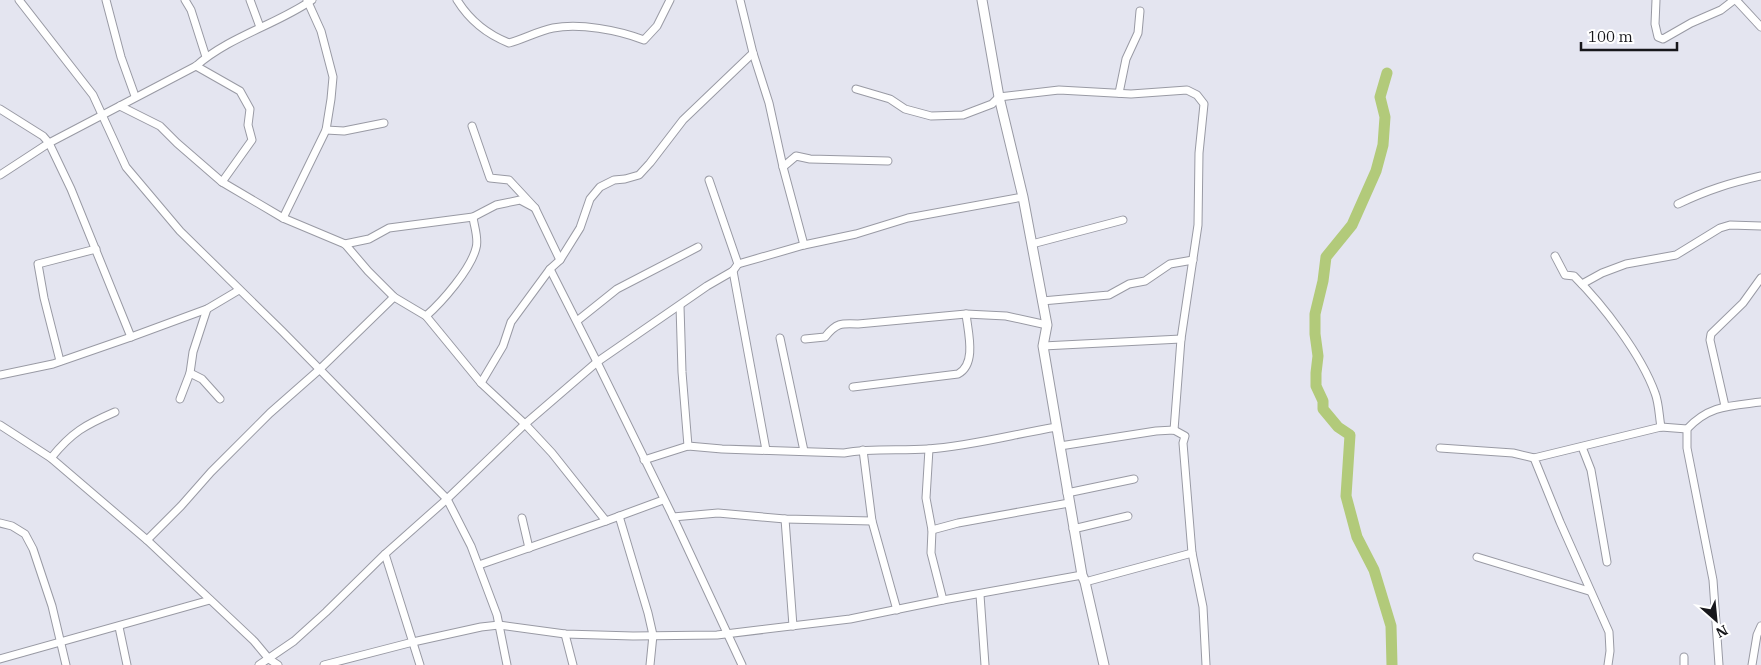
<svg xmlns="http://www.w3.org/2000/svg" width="1761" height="665" font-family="'IBM Plex Serif',serif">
<rect width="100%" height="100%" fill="#e4e5f0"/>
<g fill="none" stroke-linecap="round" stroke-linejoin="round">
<polyline stroke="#b2ca7a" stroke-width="11" points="1387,73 1380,97 1385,117 1383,145 1376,171 1352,225 1326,257 1323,281 1315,314 1315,334 1318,356 1316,373 1316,386 1323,401 1323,409 1338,427 1350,435 1346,496 1357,537 1374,570 1391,626 1392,665"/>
<defs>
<g id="minor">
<polyline points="19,0 93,95 126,167 180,231 282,331 447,499 471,546 497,615 507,665"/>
<polyline points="106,0 121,57 135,96"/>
<polyline points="185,0 191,10 206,57"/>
<polyline points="250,0 260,27"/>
<path d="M 457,0 C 470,21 486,34 509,43 C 524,39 538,31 553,28 C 580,23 618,30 644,40 L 657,26 L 670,0"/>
<polyline points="740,0 753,53 769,103 783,167 804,245"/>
<polyline points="1656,0 1655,24 1658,37 1663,39 1691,23 1721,10 1734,0"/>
<polyline points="1736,0 1761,27"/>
<polyline points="196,66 240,91 250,109 248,125 252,140 222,182"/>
<polyline points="856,89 890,99 905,109 931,116 963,115 992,104 999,97 1059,90 1131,94 1187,90 1197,95 1204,104 1199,153 1198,225 1181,339 1174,430"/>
<polyline points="1119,93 1126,59 1138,33 1140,11"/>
<polyline points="120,106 160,126 177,143 222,182 283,218 345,244 368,271 394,297 426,316 481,383 525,424 552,453 606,521 663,500"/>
<polyline points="0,109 43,136 49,143 71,189 131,337"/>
<polyline points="472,126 490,178 509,180 535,208 560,260"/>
<polyline points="326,130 344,131 384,123"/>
<polyline points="783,167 796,156 810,159 888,161"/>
<path d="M 0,175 L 49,143 L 196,66 C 230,36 276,25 312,0"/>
<polyline points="709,180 738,264"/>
<path d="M 1678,204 C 1707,190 1730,183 1761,176"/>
<polyline points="283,218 326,130 331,99 333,77 321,31 307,0"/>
<polyline points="345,244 369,239 389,228 473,217 496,205 520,200 535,208"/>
<polyline points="1032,244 1123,220"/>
<path d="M 1555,256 L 1565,275 L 1574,276 C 1603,305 1641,354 1655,393 C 1659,403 1659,416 1661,427"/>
<polyline points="550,269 597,362 673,517 742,665"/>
<polyline points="733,271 766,450"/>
<polyline points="1582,284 1602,273 1626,264 1676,255 1720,228 1730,225 1761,226"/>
<polyline points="1042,301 1109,295 1129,284 1145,281 1170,264 1193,260"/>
<polyline points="680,306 682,372 688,446"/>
<polyline points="207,309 193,352 190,373 202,379 220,399"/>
<path d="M 426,316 C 442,302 471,269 476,248 C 479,239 474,226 473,217"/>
<polyline points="577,321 617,289 698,247"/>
<polyline points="780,338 804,451"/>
<path d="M 805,339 L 825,337 C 836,323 841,323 858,324 L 966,314 L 1006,316 L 1047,325"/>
<polyline points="1043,346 1181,339"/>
<polyline points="60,361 44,298 38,264 96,249"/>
<polyline points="0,375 53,364 131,337 207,309 239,290"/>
<polyline points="481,383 503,346 511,322 550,269 560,260 580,228 590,199 600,187 614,180 625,179 639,175 650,163 683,120 753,53"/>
<path d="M 853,387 L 958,374 C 977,364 968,332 966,314"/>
<polyline points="180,399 190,373"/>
<polyline points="1725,406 1710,340 1711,334 1743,303 1761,278"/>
<polyline points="0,425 51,458 147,540 254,641 269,659 278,665"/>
<polyline points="1060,446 1156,431 1174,430 1185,436 1183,443 1192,553 1203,607 1206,665"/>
<polyline points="1582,447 1591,470 1607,562"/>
<polyline points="1440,448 1513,453 1534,458"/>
<polyline points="929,449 926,498 932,530 931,553 943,600"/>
<polyline points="863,450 872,521 897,610"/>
<path d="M 51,458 C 72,432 85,425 115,412"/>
<path d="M 644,460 L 688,446 L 722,449 L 844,453 C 872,448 900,451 928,449 C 972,446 1014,434 1057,427"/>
<polyline points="1067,493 1134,479"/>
<polyline points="619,516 648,613 653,635 650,665"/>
<polyline points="673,517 718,513 785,519 872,521"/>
<polyline points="522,518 529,548"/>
<polyline points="785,519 793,626"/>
<polyline points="0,523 12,526 25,534 33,549 52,606 66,665"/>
<polyline points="1073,529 1128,516"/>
<polyline points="932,530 958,523 1069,503"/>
<polyline points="147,540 181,506 211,472 270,413 320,369 394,297"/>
<polyline points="385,554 420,665"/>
<polyline points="1477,557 1589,591"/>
<polyline points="479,565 606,521"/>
<polyline points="1085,582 1192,553"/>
<polyline points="980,595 985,665"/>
<polyline points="119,627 127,665"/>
<polyline points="565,634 573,665"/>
<polyline points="0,659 210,600"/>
<polyline points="259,665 294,641 326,612 385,554 447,499 525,424 597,362 707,286 733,271 738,264 804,245 856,234 908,218 1023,197"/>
<polyline points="324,665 413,642 481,627 499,625 565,634 633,636 717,635 850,619 943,600 1082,575"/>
<polyline points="1608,665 1610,651 1609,632 1560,522 1534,458 1661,427 1687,429"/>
<polyline points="1684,665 1684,657"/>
<path d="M 1719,665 L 1713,580 L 1687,448 L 1687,429 C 1709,405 1730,406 1761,402"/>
<polyline points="1752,665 1757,635 1761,626"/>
</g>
<polyline id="tertiary" points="982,0 999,97 1023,197 1047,325 1043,346 1082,575 1085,582 1104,665"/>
</defs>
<use href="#minor" stroke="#999aa4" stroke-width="9"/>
<use href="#tertiary" stroke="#999aa4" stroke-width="11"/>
<use href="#minor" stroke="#fff" stroke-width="7"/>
<use href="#tertiary" stroke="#fff" stroke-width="9"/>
</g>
<g transform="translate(1716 620) rotate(153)" stroke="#ffffff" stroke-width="4" paint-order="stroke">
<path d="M0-4L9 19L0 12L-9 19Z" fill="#17171b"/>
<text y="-8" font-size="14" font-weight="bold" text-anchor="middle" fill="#17171b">N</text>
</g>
<path d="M1581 42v8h96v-8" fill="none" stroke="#17171b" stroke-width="2.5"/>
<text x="1588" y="42" font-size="15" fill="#17171b" stroke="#ffffff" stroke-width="4" paint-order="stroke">100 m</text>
</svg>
